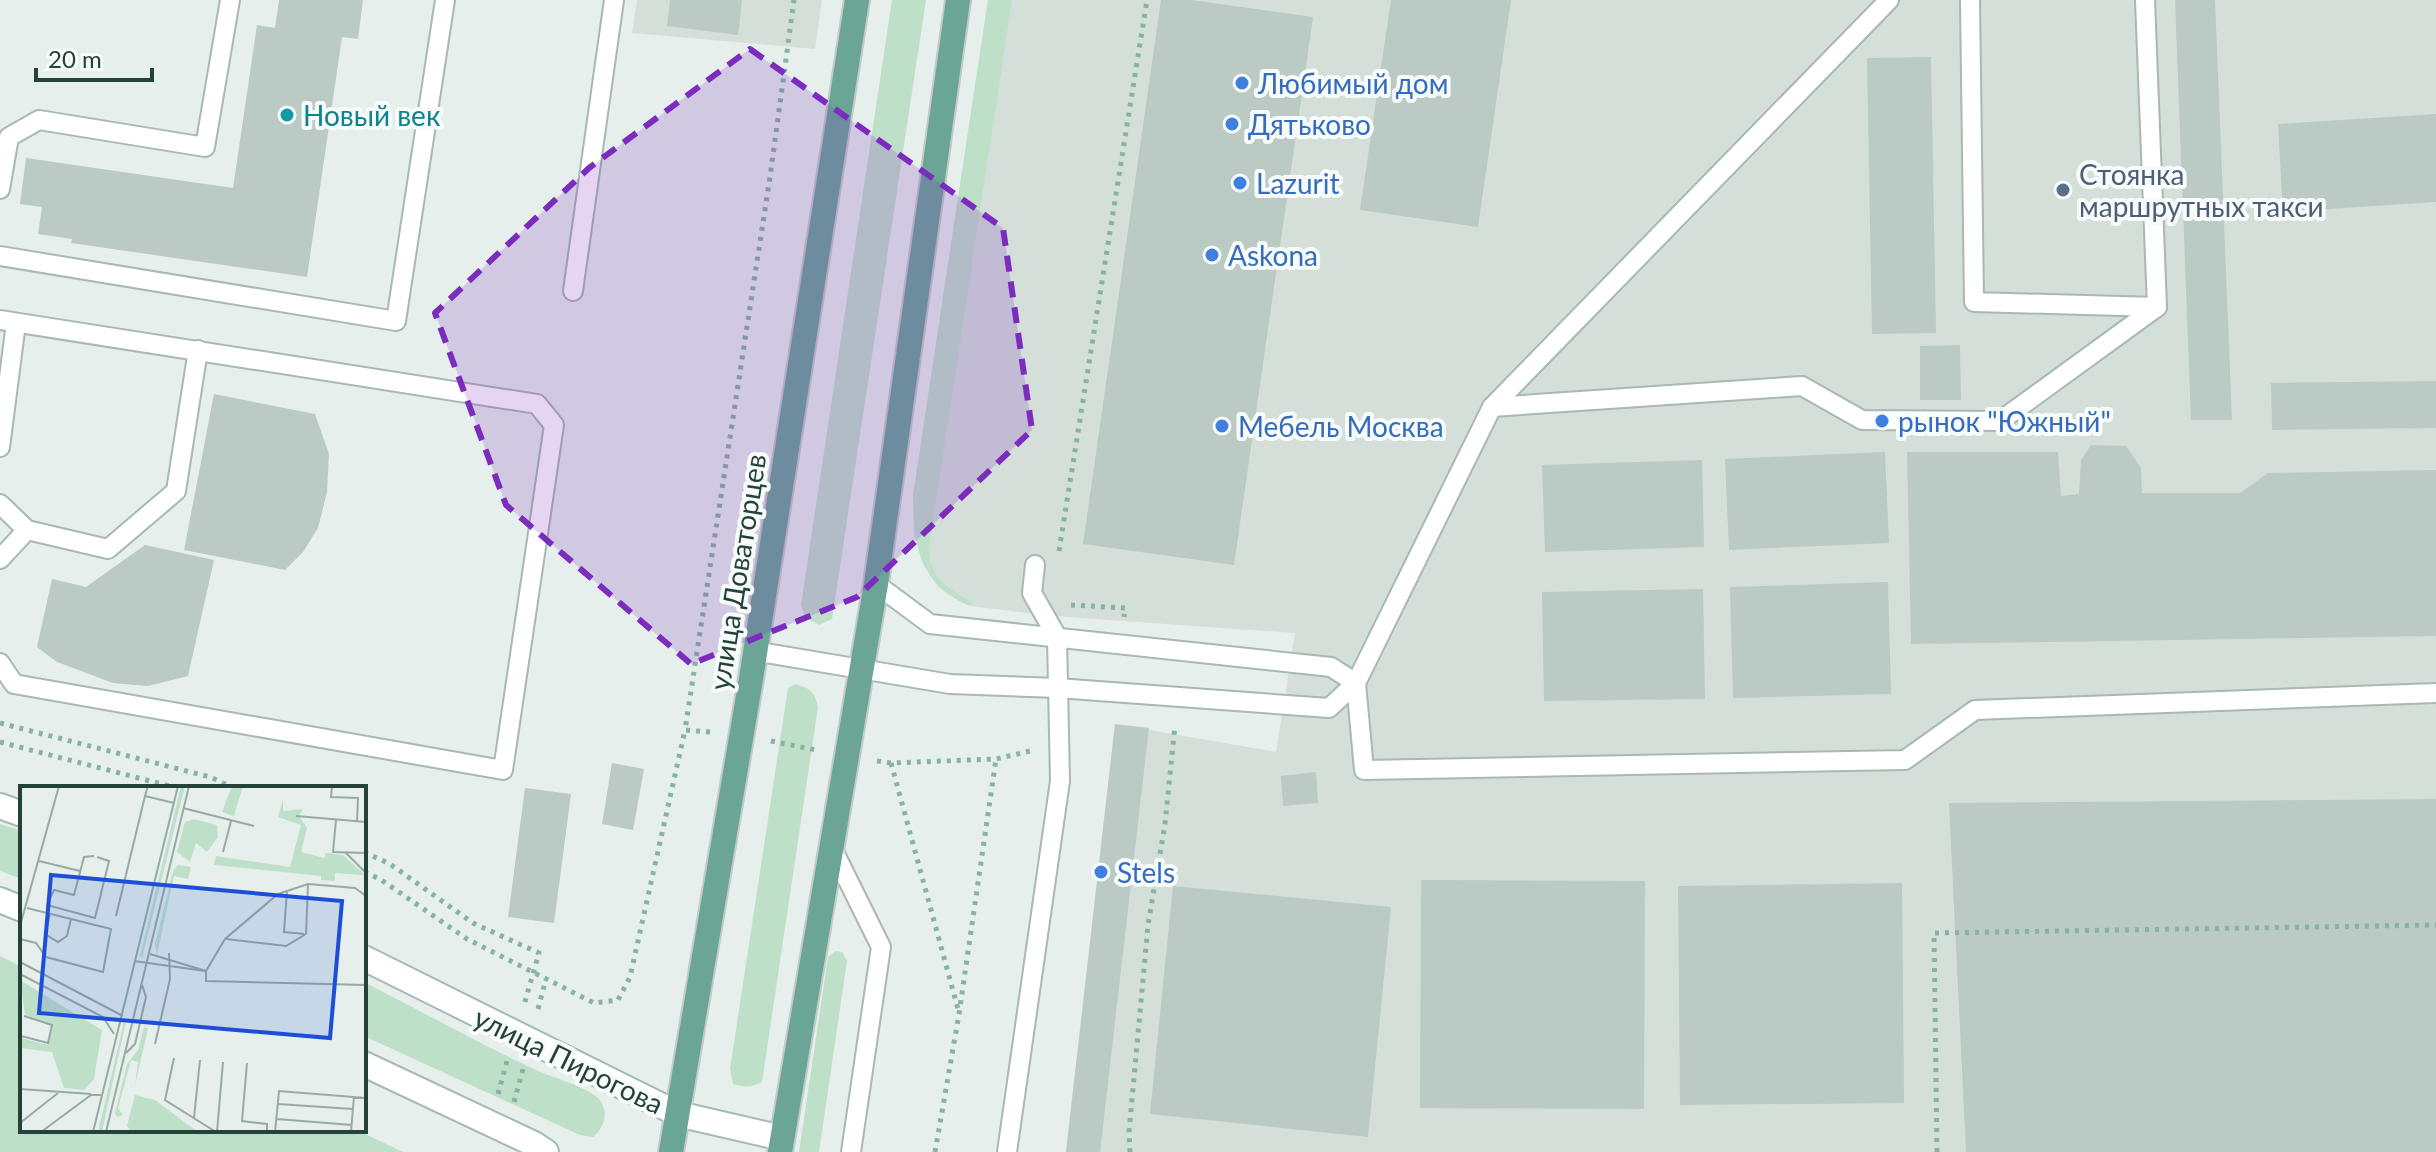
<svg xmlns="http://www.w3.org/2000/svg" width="2436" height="1152" font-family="Lato,sans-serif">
<rect width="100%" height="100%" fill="#e6efeb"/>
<g fill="#d4dfda">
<polygon points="637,0 822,0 815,49 632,33"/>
<polygon points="988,0 2436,0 2436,1152 1066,1152 1115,724 1276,752 1295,633 1053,616 970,606 938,587 923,564 914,535 913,496"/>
</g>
<g fill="#bfe0c8">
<polygon points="892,0 926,0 832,619 819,625 805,617 801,605"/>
<path d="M 988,0 L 1012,0 L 929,548 C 929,580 948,587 972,603 L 970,606 C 919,585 914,545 913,496 Z"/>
<path d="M 795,684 C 810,688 815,692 818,707 L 762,1082 C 751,1087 745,1088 733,1084 L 730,1069 L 788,688 Z"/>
<polygon points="0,824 22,831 22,879 0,871"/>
<polygon points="836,951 842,952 847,961 819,1152 799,1152 828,957"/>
<polygon points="0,956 22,967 22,1130 357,1130 403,1152 0,1152"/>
<path d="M 364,982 C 421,1011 476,1042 534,1069 C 550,1077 589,1087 600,1100 C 609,1113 604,1129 593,1137 L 580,1135 L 364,1036 Z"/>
</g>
<g fill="#bbcac4">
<polygon points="279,0 363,0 358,39 342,37 307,277 71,243 72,239 38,234 42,207 20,204 26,158 233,188 257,25 275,28"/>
<polygon points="670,0 742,0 738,35 667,26"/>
<polygon points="1161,0 1191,0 1313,17 1234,565 1083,544"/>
<polygon points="1391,0 1511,0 1478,227 1360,210"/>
<polygon points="2175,0 2215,0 2232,420 2191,420"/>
<polygon points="1931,57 1936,333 1872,334 1867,58"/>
<polygon points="2436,114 2436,202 2283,212 2278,124"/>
<polygon points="1960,345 1961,400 1920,400 1920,346"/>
<polygon points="2436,381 2436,428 2272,430 2271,383"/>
<polygon points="214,394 315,414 329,454 327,492 318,528 303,552 285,570 184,550"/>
<polygon points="2091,445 2126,446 2141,468 2142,493 2240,493 2268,473 2436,470 2436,636 1911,644 1907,452 2058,452 2061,496 2079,494 2081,460"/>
<polygon points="1885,452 1889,543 1729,550 1725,459"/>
<polygon points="1702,460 1704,547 1545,552 1542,465"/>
<polygon points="145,545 214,560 188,676 148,686 113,683 57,662 37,647 52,579 86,587"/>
<polygon points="1888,582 1891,694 1733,698 1730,587"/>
<polygon points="1703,589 1705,699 1544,701 1542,592"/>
<polygon points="1115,724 1149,728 1100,1152 1066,1152"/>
<polygon points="612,763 644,769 633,830 602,824"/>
<polygon points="1316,772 1318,803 1283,806 1281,776"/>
<polygon points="525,788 571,794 554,923 508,917"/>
<polygon points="2436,799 2436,1152 1966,1152 1949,803"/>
<polygon points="1421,880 1645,881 1644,1109 1420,1108"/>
<polygon points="1902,883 1904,1103 1680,1105 1678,886"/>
<polygon points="1173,886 1391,907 1368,1137 1150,1114"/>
</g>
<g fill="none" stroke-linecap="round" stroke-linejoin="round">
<defs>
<g id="service">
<polyline points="1970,0 1974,302 2157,307"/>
<polyline points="2145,0 2157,307"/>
<polyline points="0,189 9,137 39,120 205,147 230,0"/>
<polyline points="0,256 396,321 445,0"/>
<polyline points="573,291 614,0"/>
<polyline points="0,320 537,404 554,425 503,770 14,684 0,663"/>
<polyline points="1492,407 1802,386 1862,420 2000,421 2157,307"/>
<polyline points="0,447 16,323"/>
<polyline points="0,504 27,530 108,549 176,491 198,350"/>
<polyline points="0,559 27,530"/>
<polyline points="876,584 930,624 1331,667 1356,683"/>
<polyline points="754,651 950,684 1057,688 1329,708 1356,683 1492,407 1889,0"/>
<polyline points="1356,683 1364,770 1905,760 1975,710 2436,693"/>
<polyline points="832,848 881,947 851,1152"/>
<polyline points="1007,1152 1060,781 1057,637 1032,593 1035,565"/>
</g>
<g id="secondary">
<polyline points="0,806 22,814"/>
<polyline points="0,900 22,909"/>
<polyline points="364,958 678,1114 782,1138"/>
<polyline points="364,1064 534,1144 546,1152"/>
</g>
<g id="primary">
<polyline points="671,1152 751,679 857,0"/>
<polyline points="780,1152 876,584 958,0"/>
</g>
</defs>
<use href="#service" stroke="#a8b8b2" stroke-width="22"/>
<use href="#secondary" stroke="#a4bbb3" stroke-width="28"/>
<use href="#primary" stroke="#c2cac8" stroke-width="28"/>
<g stroke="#86b3a5" stroke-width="5" stroke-dasharray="4 6" stroke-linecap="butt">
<polyline points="1059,551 1147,0"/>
<polyline points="1071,605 1125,608 1124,617"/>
<polyline points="0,723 210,777 234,788"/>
<polyline points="710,732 685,730 770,177 794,0"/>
<polyline points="771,741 816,750"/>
<polyline points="0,742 177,788"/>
<polyline points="877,761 891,763 996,759 1030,751"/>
<polyline points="891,763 958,1009"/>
<polyline points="364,852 390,864 473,923 539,953 524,1005"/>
<polyline points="364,872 380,879 467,939 594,1003 618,1000 630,977 685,730"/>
<polyline points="538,1009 546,979"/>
<polyline points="498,1094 507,1061"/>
<polyline points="514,1102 523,1069"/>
<polyline points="935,1152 959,1014 996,759"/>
<polyline points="1130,1152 1129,1132 1148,925 1165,824 1175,725"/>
<polyline points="1937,1152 1934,933 2436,925"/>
</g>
<use href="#service" stroke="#fff" stroke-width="18"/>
<use href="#secondary" stroke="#fff" stroke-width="24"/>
<use href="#primary" stroke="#6aa596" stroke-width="24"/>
</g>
<path fill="#7b2cbf" fill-opacity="0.2" stroke="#7b2cbf" stroke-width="6" stroke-dasharray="16 10" stroke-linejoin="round" d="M 750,49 L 1003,228 L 1032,430 L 857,597 L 691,664 L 506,505 L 435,313 L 589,168 Z"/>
<g fill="#3f7fe0" stroke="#f7fbf9" stroke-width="3">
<circle cx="1242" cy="83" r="8"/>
<circle cx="1232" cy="124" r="8"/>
<circle cx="1240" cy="183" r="8"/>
<circle cx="1212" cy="255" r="8"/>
<circle cx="1882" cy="421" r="8"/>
<circle cx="1222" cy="426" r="8"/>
<circle cx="1101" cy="872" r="8"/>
</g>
<circle fill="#0f9aa8" stroke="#f7fbf9" stroke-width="3" cx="287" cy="115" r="8"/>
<circle fill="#5c6f8a" stroke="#f7fbf9" stroke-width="3" cx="2063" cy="190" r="8"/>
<g text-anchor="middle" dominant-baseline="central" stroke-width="8" stroke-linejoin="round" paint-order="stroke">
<g font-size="28" fill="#366cbe" stroke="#f7fbf9" text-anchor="start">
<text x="1258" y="83">Любимый дом</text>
<text x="1248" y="124">Дятьково</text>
<text x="1256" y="183">Lazurit</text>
<text x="1228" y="255">Askona</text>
<text x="1898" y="421">рынок "Южный"</text>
<text x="1238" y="426">Мебель Москва</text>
<text x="1117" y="872">Stels</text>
</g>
<g font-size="28" fill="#0d838f" stroke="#f7fbf9" text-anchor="start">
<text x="303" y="115">Новый век</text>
</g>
<g font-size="28" fill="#4e5e75" stroke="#f7fbf9" text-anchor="start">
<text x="2079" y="174">Стоянка<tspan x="2079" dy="32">маршрутных такси</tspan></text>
</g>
<g font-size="28" fill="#24423a" stroke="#f7fbf9">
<text transform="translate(737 572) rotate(-81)">улица Доваторцев</text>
<text transform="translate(569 1060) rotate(26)">улица Пирогова</text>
</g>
</g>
<g transform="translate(20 786)">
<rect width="346" height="346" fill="#e6efeb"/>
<path d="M 161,0 L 165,0 L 122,172 L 120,170 ZM 212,0 L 223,0 L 214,30 L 202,26 ZM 263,13 L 263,25 L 283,23 L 279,30 L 287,42 L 281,66 L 304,72 L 306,67 L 323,69 L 345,89 L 315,87 L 315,95 L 301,94 L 301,90 L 194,79 L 196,70 L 270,81 L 281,39 L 258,31 ZM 174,33 L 197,39 L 198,51 L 187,66 L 176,57 L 170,76 L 157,66 L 165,36 ZM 158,79 L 171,81 L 168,93 L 154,90 L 137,169 L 135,158 L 153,85 ZM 0,194 L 82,244 L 74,293 L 64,304 L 44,302 L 32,266 L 0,262 L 1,252 L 27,259 L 33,241 L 5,229 ZM 106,235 L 82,346 L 78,346 L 104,236 ZM 124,241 L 128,243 L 115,299 L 118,276 L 111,274 L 98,322 L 103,329 L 97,331 L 95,327 L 107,278 L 118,264 ZM 115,309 L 135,314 L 178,346 L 111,346 L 107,340 Z" fill="#bfe0c8"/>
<path fill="none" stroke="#98aaa4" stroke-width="2" d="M 128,0 L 125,10 L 154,17M 312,0 L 311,11 L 338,12 L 337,35M 163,22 L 234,40M 276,30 L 346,36M 316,34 L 313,66 L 346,67M 203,66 L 211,35M 325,66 L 346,87M 74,70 L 64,71 L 54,109 L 34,104 L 27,119 L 75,132 L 89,75 L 77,71M 19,75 L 60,85M 267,104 L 264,146 L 284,148M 346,110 L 335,102 L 288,98 L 258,108 L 205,153 L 186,185 L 186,195 L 346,199M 30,128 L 25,148 L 38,156 L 47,150 L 51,133M 96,130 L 125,10M 0,140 L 39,0M 286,148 L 288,98M 0,153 L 16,157 L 26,171 L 83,186 L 91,143 L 7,122M 206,153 L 266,160 L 286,148M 130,168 L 186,185M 114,175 L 185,185M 0,176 L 103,230M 0,188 L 83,231 L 94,248M 0,196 L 1,250 L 28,257 L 32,239 L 4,230M 135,258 L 150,193 L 149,167M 106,267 L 115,258 L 126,211 L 122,199M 154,272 L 145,314 L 196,346M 227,277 L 222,335 L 247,338 L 247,346M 0,303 L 71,308M 258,318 L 333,323M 174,332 L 180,274M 257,333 L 332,339M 0,337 L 38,307M 21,346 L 71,309 L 81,309M 73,346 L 158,0M 86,346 L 169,0M 197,346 L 203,276M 255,346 L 259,305 L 346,312M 331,346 L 334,310"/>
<path fill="#1d4ed8" fill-opacity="0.15" stroke="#1d4ed8" stroke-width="4" d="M 31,89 L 322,115 L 310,252 L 19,227 Z"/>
<rect width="346" height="346" fill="none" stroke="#24423a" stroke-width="4"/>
</g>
<path d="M36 68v12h116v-12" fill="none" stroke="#24423a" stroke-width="4"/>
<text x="48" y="68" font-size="24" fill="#24423a" stroke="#f7fbf9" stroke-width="6" paint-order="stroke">20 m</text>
</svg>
